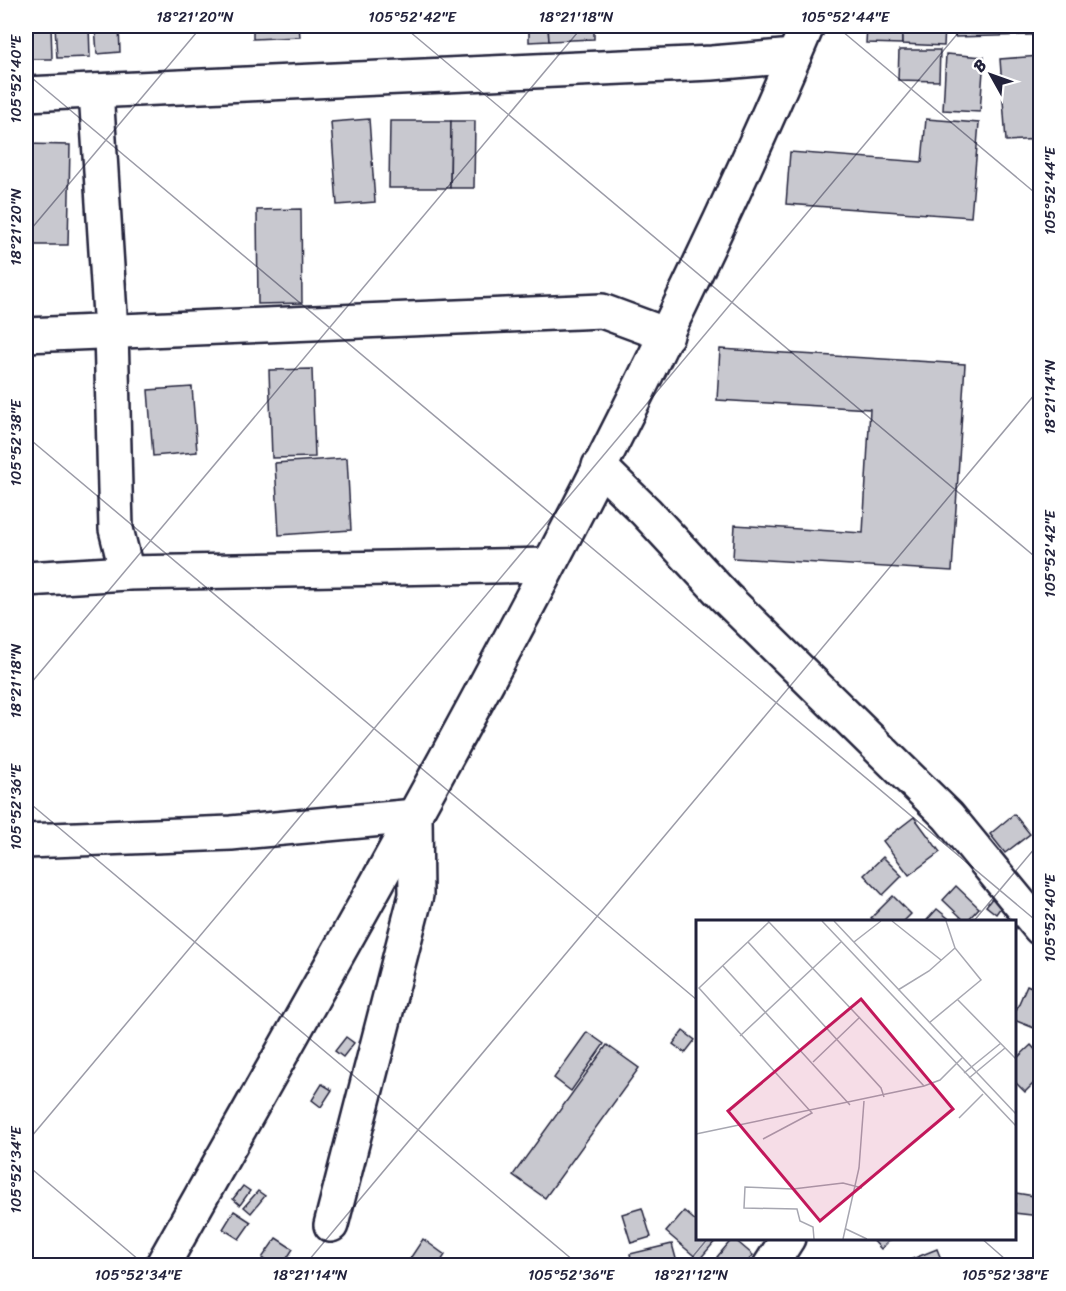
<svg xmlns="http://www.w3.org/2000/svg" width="1066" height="1291" font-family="Sriracha,sans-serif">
<rect width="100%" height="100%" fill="#fff"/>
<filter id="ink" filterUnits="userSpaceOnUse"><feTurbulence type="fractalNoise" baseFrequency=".0167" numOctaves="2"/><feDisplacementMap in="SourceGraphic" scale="12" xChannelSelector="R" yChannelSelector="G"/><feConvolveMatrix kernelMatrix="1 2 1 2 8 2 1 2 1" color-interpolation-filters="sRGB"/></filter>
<g filter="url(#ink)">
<g fill="#c8c8cf" stroke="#22223b" stroke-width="1.5">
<polygon points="26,26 51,26 52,59 26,59"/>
<polygon points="55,26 89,26 90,57 57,58"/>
<polygon points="95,26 119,26 120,52 97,54"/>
<polygon points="253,26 299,26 300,37 253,39"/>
<polygon points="384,26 411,26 411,29 384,31"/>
<polygon points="529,26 548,26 549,41 529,42"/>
<polygon points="548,26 594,26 594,39 549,41"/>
<polygon points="867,26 902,26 902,44 866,43"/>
<polygon points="902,26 945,26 944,46 902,44"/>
<polygon points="955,26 1032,26 1032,35 955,37"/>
<polygon points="899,50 940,50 939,81 898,80"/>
<polygon points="946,54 984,57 980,112 943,110"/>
<polygon points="1040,56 1040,139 1006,141 1000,59"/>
<polygon points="369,119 375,202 337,205 331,122"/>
<polygon points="926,119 979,123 971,217 786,204 790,152 922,162"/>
<polygon points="390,121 451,121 450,188 389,188"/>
<polygon points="451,121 475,121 474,188 450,188"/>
<polygon points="26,144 70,145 68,245 26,245"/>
<polygon points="301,209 302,303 258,304 257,210"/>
<polygon points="720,349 965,364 952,571 733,558 735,525 863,533 870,409 717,400"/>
<polygon points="312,369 315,457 272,458 269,370"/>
<polygon points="192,387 197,452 153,456 148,390"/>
<polygon points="347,458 351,530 279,535 275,463"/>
<polygon points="1014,814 1030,834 1005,853 990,834"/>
<polygon points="914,817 940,852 909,875 883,841"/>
<polygon points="883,857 902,876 883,895 864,875"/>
<polygon points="956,886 979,908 966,922 943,900"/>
<polygon points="996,893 1006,900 996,914 986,906"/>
<polygon points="893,896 911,914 903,922 876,922 871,918"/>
<polygon points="937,909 953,922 930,922 927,920"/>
<polygon points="1027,985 1040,991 1040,1012 1034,1028 1014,1020 1014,1015"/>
<polygon points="683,1031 695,1040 685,1053 673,1044"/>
<polygon points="587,1032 604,1044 571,1091 554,1078"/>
<polygon points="346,1037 354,1043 343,1057 335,1051"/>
<polygon points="607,1045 639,1068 545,1198 513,1175"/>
<polygon points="1031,1045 1040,1055 1040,1077 1025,1092 1014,1081 1014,1061"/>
<polygon points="322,1084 332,1090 321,1107 312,1100"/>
<polygon points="243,1186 250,1191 240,1205 233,1199"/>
<polygon points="258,1191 265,1196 251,1213 244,1207"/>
<polygon points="1016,1193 1040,1197 1040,1216 1014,1213"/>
<polygon points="642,1208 651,1237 631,1243 622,1214"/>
<polygon points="234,1211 251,1222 239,1239 223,1229"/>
<polygon points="684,1211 697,1222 697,1238 717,1239 699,1260 666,1232"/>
<polygon points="276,1238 293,1249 282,1266 272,1266 262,1258"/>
<polygon points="733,1238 753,1255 744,1266 726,1266 717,1257"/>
<polygon points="871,1238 892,1238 881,1249"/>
<polygon points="423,1239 445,1255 438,1266 405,1266"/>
<polygon points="672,1244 678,1266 633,1266 630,1254"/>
<polygon points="937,1249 943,1264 895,1266"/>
</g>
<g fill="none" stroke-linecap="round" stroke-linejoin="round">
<defs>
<g id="street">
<polyline points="96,91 111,331 116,529 127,573"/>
<polyline points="26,94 712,63 794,56"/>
<polyline points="26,335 602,311 667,335"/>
<polyline points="599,466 646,512 725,597 948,816 1040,928"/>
<polyline points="26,579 127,573 548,565"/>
<polyline points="26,841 231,833 415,816 416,895 331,1225"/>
<path d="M 162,1266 C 390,860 625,455 807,26"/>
<polyline points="770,1266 788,1238"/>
</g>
</defs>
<use href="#street" stroke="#22223b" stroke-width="38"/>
<use href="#street" stroke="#fff" stroke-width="33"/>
</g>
</g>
<path fill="none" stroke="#22223b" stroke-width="1.5" stroke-opacity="0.45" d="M 403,26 L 1040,561M 836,26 L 1040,197M 26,73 L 1040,924M 26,235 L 202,26M 26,436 L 697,1000M 26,689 L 583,26M 26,800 L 580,1266M 973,922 L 1040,842M 26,1143 L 964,26M 26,1164 L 146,1266M 981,1238 L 1013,1266M 304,1266 L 1040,388M 685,1266 L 708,1238"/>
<g transform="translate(696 920)">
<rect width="320" height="320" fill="#fff"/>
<path fill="none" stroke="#a7a7b1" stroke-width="1.5" d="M 72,1 L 228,166M 126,1 L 320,206M 138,1 L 320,194M 196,1 L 245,40M 52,22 L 185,168 L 188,177M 158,22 L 185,1M 27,46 L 154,185M 202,70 L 233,51 L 259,28M 261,79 L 320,139M 233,103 L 285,60 L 259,28 L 250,1M 44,116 L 146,21M 117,142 L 164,97M 268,153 L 305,123M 273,158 L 309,128M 263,198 L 287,174M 0,214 L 228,166 L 244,160 L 266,138M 67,219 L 116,193 L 3,68 L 73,2M 150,309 L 171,319M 118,319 L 117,307 L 104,301 L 101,289 L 48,288 L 49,267 L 97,269 L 147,263 L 166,268M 147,319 L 163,248 L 168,181"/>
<path fill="#c2185b" fill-opacity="0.15" stroke="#c2185b" stroke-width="3" d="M 165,79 L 257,189 L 124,301 L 32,191 Z"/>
<rect width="320" height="320" fill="none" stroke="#22223b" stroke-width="3"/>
</g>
<rect width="1066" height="1291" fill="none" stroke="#fff" stroke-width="66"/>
<g transform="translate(991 75) rotate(310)" stroke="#ffffff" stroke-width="4.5" paint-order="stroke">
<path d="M0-4.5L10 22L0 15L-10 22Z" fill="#22223b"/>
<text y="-9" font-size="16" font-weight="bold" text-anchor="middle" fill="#22223b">B</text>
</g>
<rect x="33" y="33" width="1000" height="1225" fill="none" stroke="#22223b" stroke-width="2"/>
<g font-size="15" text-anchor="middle" fill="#22223b">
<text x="195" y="22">18°21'20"N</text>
<text x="412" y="22">105°52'42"E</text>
<text x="576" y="22">18°21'18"N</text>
<text x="845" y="22">105°52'44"E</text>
<text transform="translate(16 79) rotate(-90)" y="5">105°52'40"E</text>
<text transform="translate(1050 191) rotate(-90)" y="5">105°52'44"E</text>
<text transform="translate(16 227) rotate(-90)" y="5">18°21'20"N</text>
<text transform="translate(1050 397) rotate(-90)" y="5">18°21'14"N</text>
<text transform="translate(16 443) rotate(-90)" y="5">105°52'38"E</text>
<text transform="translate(1050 554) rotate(-90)" y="5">105°52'42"E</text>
<text transform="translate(16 681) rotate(-90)" y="5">18°21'18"N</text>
<text transform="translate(16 807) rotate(-90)" y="5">105°52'36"E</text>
<text transform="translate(1050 918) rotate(-90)" y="5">105°52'40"E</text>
<text transform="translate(16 1170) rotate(-90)" y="5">105°52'34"E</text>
<text x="138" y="1280">105°52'34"E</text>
<text x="310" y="1280">18°21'14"N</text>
<text x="571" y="1280">105°52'36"E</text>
<text x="691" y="1280">18°21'12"N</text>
<text x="1005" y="1280">105°52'38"E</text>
</g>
</svg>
